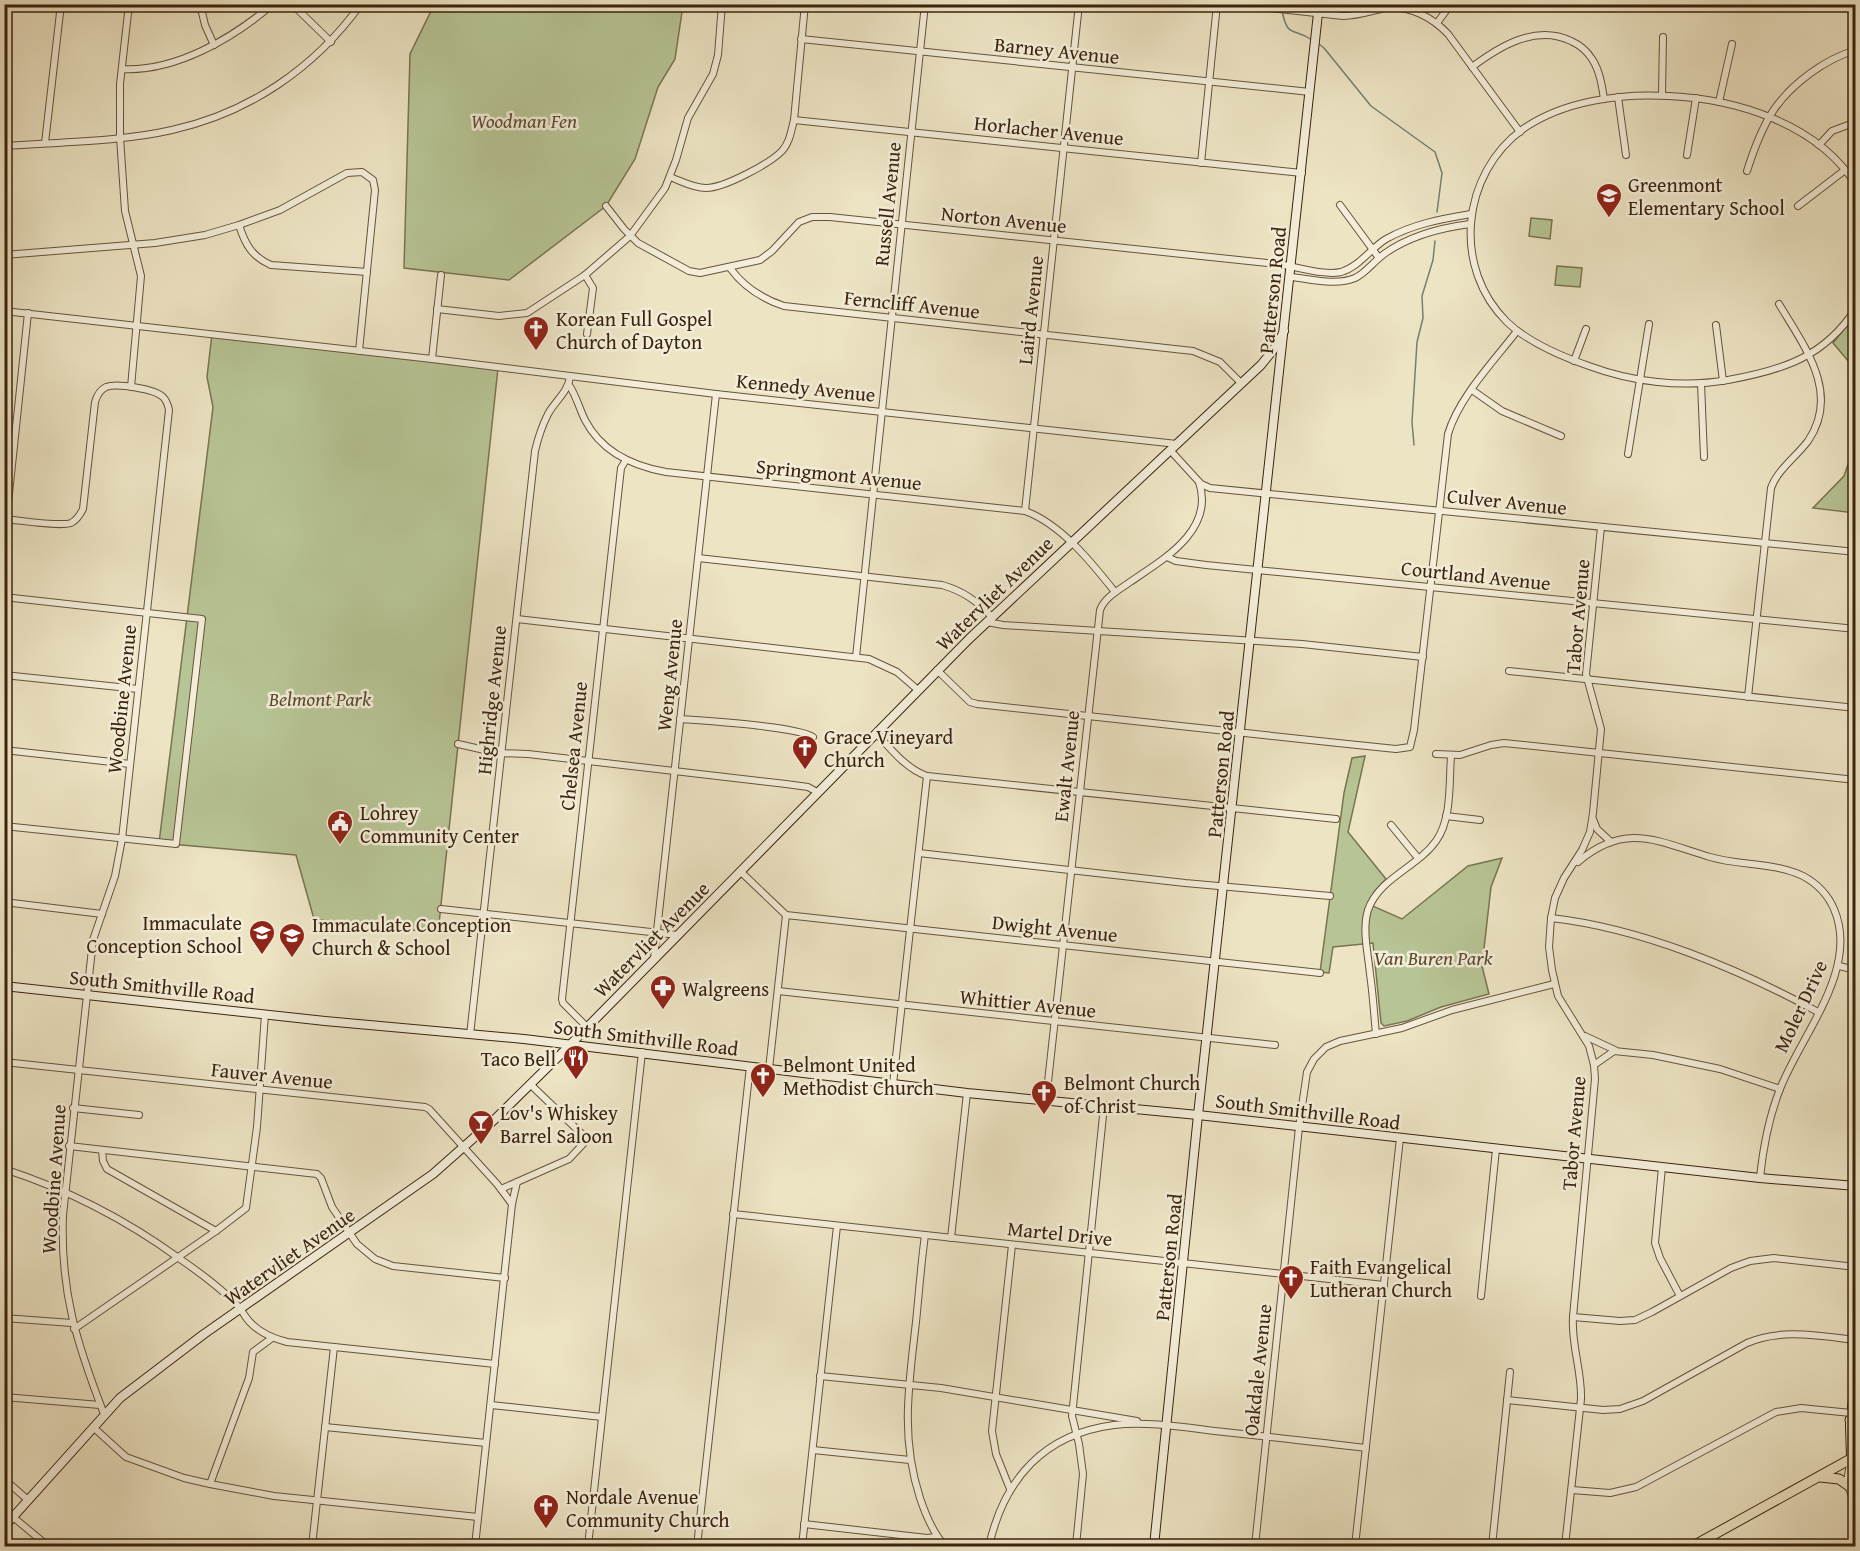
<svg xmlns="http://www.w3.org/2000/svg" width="1860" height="1551" font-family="'Gentium Book Plus',serif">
<rect width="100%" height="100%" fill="#ede4c4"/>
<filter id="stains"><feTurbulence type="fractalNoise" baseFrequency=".00333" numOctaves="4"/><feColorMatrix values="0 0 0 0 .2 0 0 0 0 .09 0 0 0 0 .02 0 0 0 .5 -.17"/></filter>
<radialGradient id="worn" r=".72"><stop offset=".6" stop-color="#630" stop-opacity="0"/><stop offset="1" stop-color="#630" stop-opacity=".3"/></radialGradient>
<g fill="#b7c495" stroke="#797451" stroke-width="1.5">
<polygon points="434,5 683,5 675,59 658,87 635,159 606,206 509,280 404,268 410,54"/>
<polygon points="1531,218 1552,220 1550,239 1529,236"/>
<polygon points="1557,266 1582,268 1580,287 1555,285"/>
<polygon points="1849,323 1855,327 1855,375 1855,369 1833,343"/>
<polygon points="212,334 498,368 438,933 314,919 296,855 159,843 213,407 207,377"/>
<polygon points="1855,444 1855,513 1813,508 1844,476"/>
<polygon points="1365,756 1348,832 1386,879 1375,891 1368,904 1402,919 1468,866 1502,858 1491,887 1482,966 1489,994 1441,1007 1407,1021 1384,1026 1381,1023 1373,943 1333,947 1329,973 1320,972 1344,793 1352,758"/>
</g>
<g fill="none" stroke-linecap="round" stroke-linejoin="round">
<g stroke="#738072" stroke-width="1.5">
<path d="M 1282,11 C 1288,39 1293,27 1312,40"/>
<polyline points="1319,44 1324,48 1371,106 1435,152 1442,173 1437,212"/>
<polyline points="1414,445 1412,422 1417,342 1423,318 1422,296 1433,260 1435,241"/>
</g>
<defs>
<g id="street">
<polyline points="129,4 120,84 120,137 125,211 141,276 131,387"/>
<polyline points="200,4 205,25 214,45"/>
<polyline points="292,4 331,42"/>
<path d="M 1234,4 L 1343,16 C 1358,16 1371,11 1385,8 C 1409,5 1432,17 1448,34 L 1520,132"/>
<polyline points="1437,23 1451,4"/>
<polyline points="801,39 1310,92"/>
<path d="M 1472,67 C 1500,46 1536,24 1571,41 C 1580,45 1587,51 1592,59 C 1600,71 1602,86 1604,99"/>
<path d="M 122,69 C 176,72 233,38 273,4"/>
<polyline points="1662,95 1663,37"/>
<polyline points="1618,97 1626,155"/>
<polyline points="1719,102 1732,44"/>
<polyline points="794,120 1302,173"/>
<polyline points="45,143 61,4"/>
<polyline points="1819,145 1832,131 1856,122"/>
<path d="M 4,146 C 59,142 119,142 172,130 C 249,113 315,68 361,4"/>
<polyline points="1687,155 1696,98"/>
<polyline points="1201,163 1217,4"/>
<path d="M 1747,171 C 1753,152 1762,128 1773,111 C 1791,84 1825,59 1856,50"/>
<path d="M 670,177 C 681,181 693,188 706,188 C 724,188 769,164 782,151 C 790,142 791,131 794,120 L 805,4"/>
<path d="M 1856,185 C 1818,124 1737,99 1669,96 C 1621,93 1563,101 1523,129 C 1461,174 1452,268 1507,322 C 1529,343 1560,356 1589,366 C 1632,382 1682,388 1728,380 C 1783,370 1825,357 1856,308"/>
<polyline points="1340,205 1379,258"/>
<path d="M 606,206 L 624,229 L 638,243 L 689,271 L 700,273 L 760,260 L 772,251 L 799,222 L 812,217 L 830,217 L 1277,264 C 1295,266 1324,276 1341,272 C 1359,267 1371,248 1386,239 C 1413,224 1441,219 1471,214"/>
<polyline points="1798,206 1845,170"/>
<path d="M 239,225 C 245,244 252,257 271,265 L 367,272"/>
<polyline points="4,255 155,243 205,235 239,225 280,210 347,173 362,172 373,180 375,190 359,351"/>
<path d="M 730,268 C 743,286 763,299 784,306 L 1193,351 L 1220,362 L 1241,383"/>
<polyline points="585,275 593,288 587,334"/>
<path d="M 1291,277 C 1311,279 1336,286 1355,278 C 1366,273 1374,261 1384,254 C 1409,236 1439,228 1470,224"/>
<polyline points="437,309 499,316 527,313 585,275 630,236 665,188 676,160 688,118 713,74 718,55 722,4"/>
<polyline points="4,311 432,359 716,394 1177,444"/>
<polyline points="1716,325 1723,381"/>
<polyline points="432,359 441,275"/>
<polyline points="1574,361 1586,329"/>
<polyline points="1701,383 1704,457"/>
<path d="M 569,385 C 576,395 579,408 585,420 C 601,451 632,466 666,472 L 1025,511 C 1061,524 1092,563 1115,592"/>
<polyline points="1472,390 1502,411 1561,436"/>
<polyline points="1170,450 1201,484 1210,488 1856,552"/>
<polyline points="1628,454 1649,324"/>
<polyline points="1025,511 1079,4"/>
<path d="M 4,519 C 19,520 59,527 71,523 C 77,520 80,515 83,509 L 95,402 C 97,395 100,390 106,387 C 117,383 155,389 163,397 C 167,401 168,405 169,410 L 122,839 L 115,876 L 93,940 L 63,1215 C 60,1292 77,1344 104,1414"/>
<polyline points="4,541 28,313"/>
<polyline points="1167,557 1176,561 1206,565 1856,629"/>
<path d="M 698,558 L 942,585 C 963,591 977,601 992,617"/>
<polyline points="4,597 202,619 176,844 4,826"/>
<polyline points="517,619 869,659 897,672 918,690"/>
<polyline points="987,622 1003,625 1302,644 1423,657"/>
<polyline points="856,657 925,4"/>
<path d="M 937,670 L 970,702 L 977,704 L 1338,743 L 1396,749 L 1410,747 L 1414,730 L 1448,434 C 1459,397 1494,361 1517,331"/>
<polyline points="1509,671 1856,708"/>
<polyline points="4,675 138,689"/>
<path d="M 1748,697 L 1771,488 C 1778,469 1796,457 1808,441 C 1841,393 1804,346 1779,304"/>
<path d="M 680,719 C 706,721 796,726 813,737"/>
<path d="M 876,733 C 890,748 906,769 927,776 L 1336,819"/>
<polyline points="458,744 498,753 528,754 786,784 808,787 817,792"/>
<polyline points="4,750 130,764"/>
<polyline points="1436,754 1460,755 1491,745 1504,743 1856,780"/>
<polyline points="1446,816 1480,820"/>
<polyline points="1593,819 1597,829 1611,842"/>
<polyline points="1391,825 1418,858"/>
<polyline points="919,853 1185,883 1330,896"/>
<path d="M 1578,862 C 1626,821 1659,842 1710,857 C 1740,866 1774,862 1803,876 C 1816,883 1828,895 1834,909 C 1860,969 1801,1035 1780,1089 C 1769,1117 1763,1148 1760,1178"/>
<polyline points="740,871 786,915 769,1069"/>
<polyline points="4,902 102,914"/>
<polyline points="441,909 678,935"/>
<polyline points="786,915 1320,973"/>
<path d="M 1551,918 C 1641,928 1739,969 1818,1012"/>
<polyline points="654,958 716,394"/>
<polyline points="1839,966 1856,970"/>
<polyline points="778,991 1275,1045"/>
<polyline points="587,1027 563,1003 562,999 621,468 626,460"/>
<path d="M 1376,1034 C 1374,1014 1373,994 1370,974 C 1368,953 1362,930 1368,910 C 1379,878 1418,867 1436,841 C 1452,819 1449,782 1451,756"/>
<path d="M 470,1035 L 535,451 C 538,438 542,426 548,414 C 555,401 568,392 570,377"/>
<polyline points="1585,1036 1615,1050"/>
<polyline points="4,1062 425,1107 429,1109 497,1184 512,1204"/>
<polyline points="1594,1065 1614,1051 1653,1055 1720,1069 1780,1089"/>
<polyline points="893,1084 927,776"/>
<path d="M 1046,1100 L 1100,610 C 1105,597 1119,590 1130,582 C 1164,559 1215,530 1199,482"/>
<polyline points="73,1108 139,1115"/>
<polyline points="69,1146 317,1174 321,1178 332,1207 357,1244 375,1259 393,1266 505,1278"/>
<polyline points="102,1150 103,1161 107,1169 216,1231"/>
<polyline points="1662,1167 1655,1243 1660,1258 1680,1296"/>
<path d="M 4,1169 C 66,1189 128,1221 180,1259 C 199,1272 218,1286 234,1302 C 239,1306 242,1311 245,1316 C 255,1331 271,1338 287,1342 L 495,1364"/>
<polyline points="501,1189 517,1182"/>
<polyline points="733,1214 1384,1285"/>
<path d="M 925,1235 C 921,1264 919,1293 916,1322 C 909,1384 900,1437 920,1498 C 926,1516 933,1533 945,1546"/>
<polyline points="951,1238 967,1093"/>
<polyline points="1481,1296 1496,1149"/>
<polyline points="1573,1317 1620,1321 1635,1320 1652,1312 1731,1268 1750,1261 1774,1258 1856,1267"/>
<polyline points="4,1318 72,1323"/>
<polyline points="74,1329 216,1231 246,1208 257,1127 265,1014"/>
<polyline points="820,1376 941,1388 1137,1421"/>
<polyline points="4,1397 100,1405"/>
<path d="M 1507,1400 L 1603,1410 L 1620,1409 L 1643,1401 L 1747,1343 C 1782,1328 1819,1336 1856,1340"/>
<polyline points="491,1405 602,1417"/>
<polyline points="93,1427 126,1457 184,1478 210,1484 274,1496 478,1517"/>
<polyline points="325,1427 486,1443"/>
<polyline points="813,1450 910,1460"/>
<polyline points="1851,1458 1847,1481 1856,1510"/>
<polyline points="4,1479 28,1500"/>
<polyline points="210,1484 249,1378 253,1352 272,1338"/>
<polyline points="1010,1489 996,1454 992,1431 1012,1245"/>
<polyline points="1572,1490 1610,1493 1636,1487 1776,1412 1801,1408 1851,1413"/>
<polyline points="13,1517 48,1546"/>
<polyline points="804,1524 927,1538 936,1537"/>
<polyline points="312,1546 334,1347"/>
<polyline points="475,1546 512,1204 517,1182 569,1159 585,1142 584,1136 531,1085"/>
<polyline points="588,1546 642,1052"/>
<polyline points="697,1546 750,1066"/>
<polyline points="802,1546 837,1226"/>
<path d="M 989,1546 C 1004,1479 1044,1434 1114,1425 C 1151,1421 1188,1428 1224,1432 C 1271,1437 1318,1442 1366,1448"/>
<polyline points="1076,1546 1083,1474 1079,1444 1072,1416 1104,1106"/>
<polyline points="1255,1546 1299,1127 1307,1072 1314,1059 1326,1047 1340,1041 1402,1028 1452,1010 1554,984"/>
<polyline points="1355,1546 1400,1138"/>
<polyline points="1492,1546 1510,1372"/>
<path d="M 1565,1546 L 1581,1399 C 1582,1371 1571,1345 1573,1317 L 1595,1079 L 1594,1065 L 1589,1046 L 1558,996 L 1552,970 L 1549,947 L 1551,918 L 1555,898 L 1564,878 L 1582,850 L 1590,832 L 1593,813 L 1601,729 L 1586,674 L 1601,527"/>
</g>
<g id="secondary">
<polyline points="4,986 325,1021 524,1039 967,1093 1198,1115 1760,1178 1856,1186"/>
<polyline points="1851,1458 1850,1425 1856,1371"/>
<polyline points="4,1527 120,1398 204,1334 433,1174 494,1120 560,1055 969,639 1261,365 1277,345 1284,331"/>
<polyline points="1154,1546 1198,1115 1319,4"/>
</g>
<g id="primary">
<polyline points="1850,1420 1856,1430"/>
<polyline points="1820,1477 1839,1479 1849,1486"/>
<polyline points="1693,1546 1856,1456"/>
</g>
</defs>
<use href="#street" stroke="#68533b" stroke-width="8"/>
<use href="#secondary" stroke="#3b230d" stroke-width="10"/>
<use href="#primary" stroke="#3b230d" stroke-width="11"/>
<use href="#street" stroke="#f3edd9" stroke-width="6"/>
<use href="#secondary" stroke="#f3edd9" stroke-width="8"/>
<use href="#primary" stroke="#ede4c4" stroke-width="9"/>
</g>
<defs>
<symbol id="school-pin" viewBox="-11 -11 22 30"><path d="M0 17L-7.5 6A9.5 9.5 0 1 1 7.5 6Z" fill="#8f2418" stroke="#f3edd9"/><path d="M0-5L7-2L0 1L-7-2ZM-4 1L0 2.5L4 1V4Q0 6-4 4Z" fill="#fff"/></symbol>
<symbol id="church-pin" viewBox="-11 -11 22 30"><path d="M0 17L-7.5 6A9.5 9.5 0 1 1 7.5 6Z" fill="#8f2418" stroke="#f3edd9"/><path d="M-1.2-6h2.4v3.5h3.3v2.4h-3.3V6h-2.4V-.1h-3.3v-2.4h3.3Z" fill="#fff"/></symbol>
<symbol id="civic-pin" viewBox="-11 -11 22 30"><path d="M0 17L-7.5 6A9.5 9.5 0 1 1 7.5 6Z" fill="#8f2418" stroke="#f3edd9"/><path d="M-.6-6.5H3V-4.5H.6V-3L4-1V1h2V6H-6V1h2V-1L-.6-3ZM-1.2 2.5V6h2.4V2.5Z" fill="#fff"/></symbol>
<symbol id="pharmacy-pin" viewBox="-11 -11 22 30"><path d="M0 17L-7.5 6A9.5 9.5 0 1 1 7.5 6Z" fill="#8f2418" stroke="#f3edd9"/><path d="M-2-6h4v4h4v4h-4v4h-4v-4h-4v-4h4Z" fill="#fff"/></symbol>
<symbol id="restaurant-pin" viewBox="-11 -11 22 30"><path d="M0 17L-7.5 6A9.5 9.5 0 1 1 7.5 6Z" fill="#8f2418" stroke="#f3edd9"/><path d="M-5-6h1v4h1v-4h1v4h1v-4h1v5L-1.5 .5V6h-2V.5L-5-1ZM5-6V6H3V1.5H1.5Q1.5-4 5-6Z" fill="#fff"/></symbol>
<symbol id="bar-pin" viewBox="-11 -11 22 30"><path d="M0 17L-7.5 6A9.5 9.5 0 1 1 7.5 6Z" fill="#8f2418" stroke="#f3edd9"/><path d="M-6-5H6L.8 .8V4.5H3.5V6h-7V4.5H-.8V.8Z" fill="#fff"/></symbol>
</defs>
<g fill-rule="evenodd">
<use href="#school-pin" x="1594" y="181" width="30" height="40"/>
<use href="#church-pin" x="521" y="314" width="30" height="40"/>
<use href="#church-pin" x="790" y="733" width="30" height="40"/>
<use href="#civic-pin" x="325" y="808" width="30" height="40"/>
<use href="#school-pin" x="247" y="918" width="30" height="40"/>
<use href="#school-pin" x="277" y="921" width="30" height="40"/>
<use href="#pharmacy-pin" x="648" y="973" width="30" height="40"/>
<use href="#restaurant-pin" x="561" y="1043" width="30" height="40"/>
<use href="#church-pin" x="748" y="1061" width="30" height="40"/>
<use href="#church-pin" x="1029" y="1078" width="30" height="40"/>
<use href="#bar-pin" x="466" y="1108" width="30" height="40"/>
<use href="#church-pin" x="1276" y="1263" width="30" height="40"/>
<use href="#church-pin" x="531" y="1492" width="30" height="40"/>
</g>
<g text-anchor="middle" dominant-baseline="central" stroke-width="5" stroke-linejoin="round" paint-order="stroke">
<g font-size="20" fill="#3b230d" stroke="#f3edd9">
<text transform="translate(1057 50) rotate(6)">Barney Avenue</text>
<text transform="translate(1049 130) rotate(6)">Horlacher Avenue</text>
<text transform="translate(887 204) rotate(-84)">Russell Avenue</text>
<text transform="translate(1004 219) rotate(6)">Norton Avenue</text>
<text transform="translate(1272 290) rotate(-84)">Patterson Road</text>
<text transform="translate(912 304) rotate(6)">Ferncliff Avenue</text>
<text transform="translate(1030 310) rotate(-84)">Laird Avenue</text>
<text transform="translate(806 387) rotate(6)">Kennedy Avenue</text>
<text transform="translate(839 474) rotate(6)">Springmont Avenue</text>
<text transform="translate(1507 501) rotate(6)">Culver Avenue</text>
<text transform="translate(1476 575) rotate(6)">Courtland Avenue</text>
<text transform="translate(994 593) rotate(-44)">Watervliet Avenue</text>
<text transform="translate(1577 616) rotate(-85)">Tabor Avenue</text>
<text transform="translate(669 675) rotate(-84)">Weng Avenue</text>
<text transform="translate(121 699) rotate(-84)">Woodbine Avenue</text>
<text transform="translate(491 700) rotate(-84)">Highridge Avenue</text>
<text transform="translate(573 746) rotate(-84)">Chelsea Avenue</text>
<text transform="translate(1066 766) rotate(-84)">Ewalt Avenue</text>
<text transform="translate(1220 774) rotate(-84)">Patterson Road</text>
<text transform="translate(1055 928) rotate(6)">Dwight Avenue</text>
<text transform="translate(651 939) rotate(-45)">Watervliet Avenue</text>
<text transform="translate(162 986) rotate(6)">South Smithville Road</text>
<text transform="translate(1028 1003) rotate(6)">Whittier Avenue</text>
<text transform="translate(1800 1006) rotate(-65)">Moler Drive</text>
<text transform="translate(646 1037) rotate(7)">South Smithville Road</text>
<text transform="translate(272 1075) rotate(6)">Fauver Avenue</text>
<text transform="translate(1308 1111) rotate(7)">South Smithville Road</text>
<text transform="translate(1573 1133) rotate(-85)">Tabor Avenue</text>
<text transform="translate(53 1179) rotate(-86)">Woodbine Avenue</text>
<text transform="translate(1060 1233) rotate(6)">Martel Drive</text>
<text transform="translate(289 1256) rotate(-35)">Watervliet Avenue</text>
<text transform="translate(1168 1257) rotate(-84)">Patterson Road</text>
<text transform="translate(1257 1370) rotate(-84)">Oakdale Avenue</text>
</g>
<g font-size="20" font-style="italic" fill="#5a4b2f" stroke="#f3edd9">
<text x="524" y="120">Woodman Fen</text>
<text x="320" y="698">Belmont Park</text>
<text x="1433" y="957">Van Buren Park</text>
</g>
<g font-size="20" fill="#3b230d" stroke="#f3edd9" text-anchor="start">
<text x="1628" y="184">Greenmont<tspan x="1628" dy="23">Elementary School</tspan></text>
<text x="556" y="318">Korean Full Gospel<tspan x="556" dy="23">Church of Dayton</tspan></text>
<text x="824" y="736">Grace Vineyard<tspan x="824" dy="23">Church</tspan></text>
<text x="360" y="812">Lohrey<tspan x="360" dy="23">Community Center</tspan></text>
<text x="242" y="922" text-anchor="end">Immaculate<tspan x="242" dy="23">Conception School</tspan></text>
<text x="312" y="924">Immaculate Conception<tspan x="312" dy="23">Church &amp; School</tspan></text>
<text x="682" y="988">Walgreens</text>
<text x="556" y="1058" text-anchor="end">Taco Bell</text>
<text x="783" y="1064">Belmont United<tspan x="783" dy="23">Methodist Church</tspan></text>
<text x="1064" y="1082">Belmont Church<tspan x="1064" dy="23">of Christ</tspan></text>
<text x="500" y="1112">Lov's Whiskey<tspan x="500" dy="23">Barrel Saloon</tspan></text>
<text x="1310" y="1266">Faith Evangelical<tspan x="1310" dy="23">Lutheran Church</tspan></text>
<text x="566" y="1496">Nordale Avenue<tspan x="566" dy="23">Community Church</tspan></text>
</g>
</g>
<rect width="1860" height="1551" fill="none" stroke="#ede4c4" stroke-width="24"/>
<rect x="6" y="6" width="1848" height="1539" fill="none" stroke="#3b230d" stroke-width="3"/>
<rect x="12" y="12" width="1836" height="1527" fill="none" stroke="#3b230d" stroke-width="1.5"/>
<rect width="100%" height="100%" filter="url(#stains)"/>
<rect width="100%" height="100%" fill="url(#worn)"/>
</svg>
